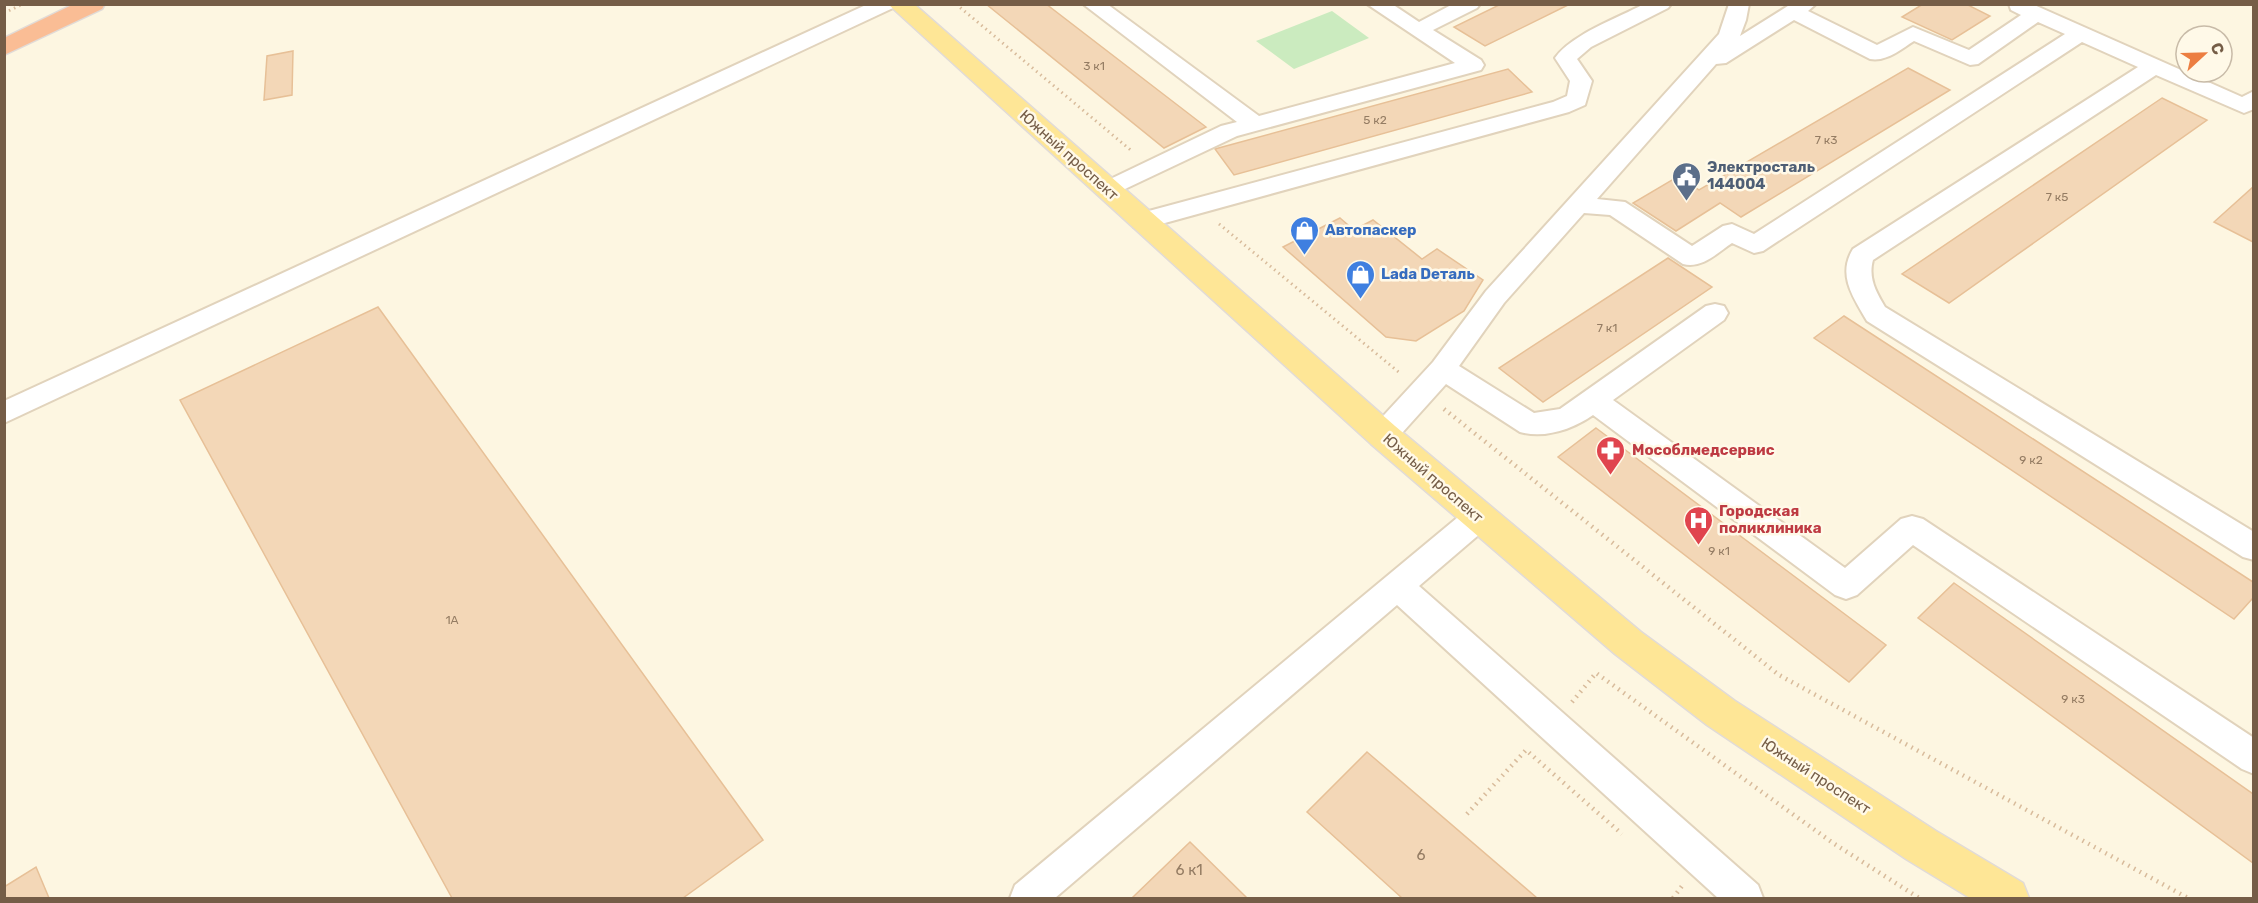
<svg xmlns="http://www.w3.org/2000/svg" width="2258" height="903" font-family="Rubik,sans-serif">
<rect width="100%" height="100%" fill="#fdf6e1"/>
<polygon fill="#cbebbf" points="1332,11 1369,38 1294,69 1256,41"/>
<g fill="#f3d7b7" stroke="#e7c097" stroke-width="1.5">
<polygon points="986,4 1046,4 1206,127 1164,148"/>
<polygon points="1501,4 1570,4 1485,46 1454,27"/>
<polygon points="1923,4 1966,4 1990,16 1952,40 1902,17"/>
<polygon points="293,51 292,95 264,100 267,56"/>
<polygon points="1908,68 1950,90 1741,217 1720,203 1676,231 1633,203 1677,177 1699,190"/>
<polygon points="1508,69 1532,92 1234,175 1215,149"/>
<polygon points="2162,98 2207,120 1949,303 1902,274"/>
<polygon points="2253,187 2253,242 2214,222"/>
<polygon points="1340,218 1354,230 1373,220 1422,259 1437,249 1483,280 1464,311 1416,341 1386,337 1283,247"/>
<polygon points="1668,258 1712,287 1543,402 1499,368"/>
<polygon points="378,307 763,840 683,898 452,898 180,400"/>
<polygon points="1844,316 2253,582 2253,598 2234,619 1814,338"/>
<polygon points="1596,428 1886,645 1849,682 1558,457"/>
<polygon points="1954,583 2253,794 2253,863 1918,618"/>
<polygon points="1367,752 1537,898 1402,898 1307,812"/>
<polygon points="1190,842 1247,898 1132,898"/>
<polygon points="36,867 49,898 4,898 4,887"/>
</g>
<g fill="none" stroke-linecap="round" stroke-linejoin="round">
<defs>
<g id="minor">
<polygon points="868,4 896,4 893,8 4,423 4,401"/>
<polygon points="1083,4 1107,4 1259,116 1455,63 1367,4 1392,4 1419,22 1453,4 1480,4 1477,8 1433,30 1481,60 1484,65 1481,70 1237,136 1108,197 1100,194 1096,189 1100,184 1221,126 1237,122"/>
<path d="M 1644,4 L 1671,4 L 1668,8 L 1591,47 L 1577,59 L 1592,81 L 1585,105 L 1569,112 L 1143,229 L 1134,227 L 1131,221 L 1134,215 L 1553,102 L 1567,96 L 1570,81 L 1555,58 C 1572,34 1618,18 1644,4 Z"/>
<path d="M 1729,4 L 1749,4 L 1746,20 L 1740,36 L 1791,4 L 1816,4 L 1808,11 L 1877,45 L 1913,27 L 1969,50 L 2021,15 L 2011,10 L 2009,4 L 2032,4 L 2242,97 L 2254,91 L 2254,109 L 2244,113 L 2156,75 L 1873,260 C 1868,278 1876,292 1885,307 L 2254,532 L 2254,560 L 2243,557 L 1867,321 C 1853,297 1837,275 1853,249 L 2138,67 L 2082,42 L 1763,251 L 1754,253 L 1732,243 C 1717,253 1702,269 1683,264 L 1610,215 L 1584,213 L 1504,303 L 1459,366 L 1534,413 L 1560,409 L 1706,306 L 1715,304 L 1724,306 L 1728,313 L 1724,320 L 1613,400 L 1845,568 L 1901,519 L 1912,516 L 1923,519 L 2254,738 L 2254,774 L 2242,769 L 1913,545 L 1857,595 L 1846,599 L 1835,595 L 1593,415 C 1573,429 1545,439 1520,432 L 1446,384 L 1393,443 L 1383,446 L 1373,443 L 1369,435 L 1373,427 L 1433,362 L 1486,291 L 1719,34 ZM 1794,20 L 1870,59 C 1887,62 1901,49 1914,41 L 1970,65 L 1978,64 L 2038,22 L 2065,34 L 1754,234 L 1732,224 L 1723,226 L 1692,246 L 1625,202 L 1597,199 L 1716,64 L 1726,63 Z"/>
<polygon points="1479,505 1489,508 1494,517 1489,526 1419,586 1758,885 1763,898 1718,898 1397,605 1055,898 1010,898 1015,885 1469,508"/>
</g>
<polygon id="major" points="888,4 914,4 1395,426 1641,632 1735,701 1936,831 2023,883 2029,898 1970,898 1906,859 1707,725 1615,654 1371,444"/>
<polygon id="highway" points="74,4 105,4 102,9 4,55 4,38"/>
</defs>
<use href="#minor" stroke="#e1d3bc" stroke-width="4"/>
<use href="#major" stroke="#e1dbd7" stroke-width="3"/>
<use href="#highway" stroke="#e1dbd7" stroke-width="3"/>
<g stroke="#d8bb9b" stroke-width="3" stroke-dasharray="1.5 4" stroke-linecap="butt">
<polyline points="956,4 1133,152"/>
<polyline points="4,13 23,4"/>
<polyline points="1219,224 1401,374"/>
</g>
<g stroke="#d8bb9b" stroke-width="4.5" stroke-dasharray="1.5 5" stroke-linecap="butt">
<polyline points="1444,409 1779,675 2188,898"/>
<polyline points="1572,702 1596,673 1833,843 1919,898"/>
<polyline points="1467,814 1526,750 1622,834"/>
<polyline points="1673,898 1682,886 1680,885"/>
</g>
<use href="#minor" fill="#fff" fill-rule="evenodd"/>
<use href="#major" fill="#fee696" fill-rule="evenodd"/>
<use href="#highway" fill="#fabd95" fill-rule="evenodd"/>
</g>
<defs>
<symbol id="civic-pin" viewBox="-11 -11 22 30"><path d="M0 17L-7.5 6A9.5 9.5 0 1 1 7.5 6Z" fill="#5c6f8a" stroke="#fff9e8"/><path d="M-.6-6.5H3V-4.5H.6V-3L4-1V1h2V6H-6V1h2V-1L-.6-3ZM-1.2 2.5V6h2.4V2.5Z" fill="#fff"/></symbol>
<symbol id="shop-pin" viewBox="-11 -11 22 30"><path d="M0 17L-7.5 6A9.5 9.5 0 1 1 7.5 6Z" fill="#3f7fe0" stroke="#fff9e8"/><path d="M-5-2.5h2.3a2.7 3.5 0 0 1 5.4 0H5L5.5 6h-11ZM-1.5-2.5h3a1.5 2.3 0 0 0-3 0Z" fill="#fff"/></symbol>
<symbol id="pharmacy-pin" viewBox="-11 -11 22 30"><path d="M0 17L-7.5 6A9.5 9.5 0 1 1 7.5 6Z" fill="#e0444e" stroke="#fff9e8"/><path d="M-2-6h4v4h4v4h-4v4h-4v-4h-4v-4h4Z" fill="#fff"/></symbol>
<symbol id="hospital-pin" viewBox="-11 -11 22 30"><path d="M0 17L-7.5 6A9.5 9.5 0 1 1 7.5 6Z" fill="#e0444e" stroke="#fff9e8"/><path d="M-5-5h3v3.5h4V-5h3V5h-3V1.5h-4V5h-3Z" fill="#fff"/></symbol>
</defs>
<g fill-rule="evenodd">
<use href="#civic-pin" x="1670" y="160" width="33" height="45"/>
<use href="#shop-pin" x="1288" y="214" width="33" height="45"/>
<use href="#shop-pin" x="1344" y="258" width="33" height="45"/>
<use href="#pharmacy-pin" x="1594" y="434" width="33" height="45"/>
<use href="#hospital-pin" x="1682" y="504" width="33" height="45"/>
</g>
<g text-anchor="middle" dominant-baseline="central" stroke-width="5" stroke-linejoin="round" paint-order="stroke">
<g font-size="12" fill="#947c63">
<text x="1094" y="66">3 к1</text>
<text x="1375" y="120">5 к2</text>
<text x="1826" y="140">7 к3</text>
<text x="2057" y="197">7 к5</text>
<text x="1607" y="328">7 к1</text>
<text x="2031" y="460">9 к2</text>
<text x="1719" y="551">9 к1</text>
<text x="452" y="620">1А</text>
<text x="2073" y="699">9 к3</text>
</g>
<g font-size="15" fill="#755d47" stroke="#fff9e8">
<text transform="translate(1069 155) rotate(42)">Южный проспект</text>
<text transform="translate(1433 478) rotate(41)">Южный проспект</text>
<text transform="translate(1816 776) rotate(33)">Южный проспект</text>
</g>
<g font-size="15" font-weight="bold" fill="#4e5e75" stroke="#fff9e8" text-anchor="start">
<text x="1707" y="167">Электросталь<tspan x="1707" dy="17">144004</tspan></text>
</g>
<g font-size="15" font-weight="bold" fill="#366cbe" stroke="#fff9e8" text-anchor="start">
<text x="1325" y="230">Автопаскер</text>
<text x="1381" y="274">Lada Dеталь</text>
</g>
<g font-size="15" font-weight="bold" fill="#be3a42" stroke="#fff9e8" text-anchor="start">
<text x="1632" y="450">Мособлмедсервис</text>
<text x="1719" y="511">Городская<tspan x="1719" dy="17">поликлиника</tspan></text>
</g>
<g font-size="15" fill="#947c63">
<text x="1421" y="855">6</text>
<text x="1189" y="870">6 к1</text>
</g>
</g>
<rect width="2258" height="903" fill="none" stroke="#755d47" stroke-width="12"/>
<g transform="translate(2204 54) rotate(68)"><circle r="28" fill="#fff9e8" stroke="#c8bba8" stroke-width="1.5"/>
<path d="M0-4.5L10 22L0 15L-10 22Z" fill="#ec7e41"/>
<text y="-9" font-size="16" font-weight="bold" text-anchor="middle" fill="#755d47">С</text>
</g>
</svg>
